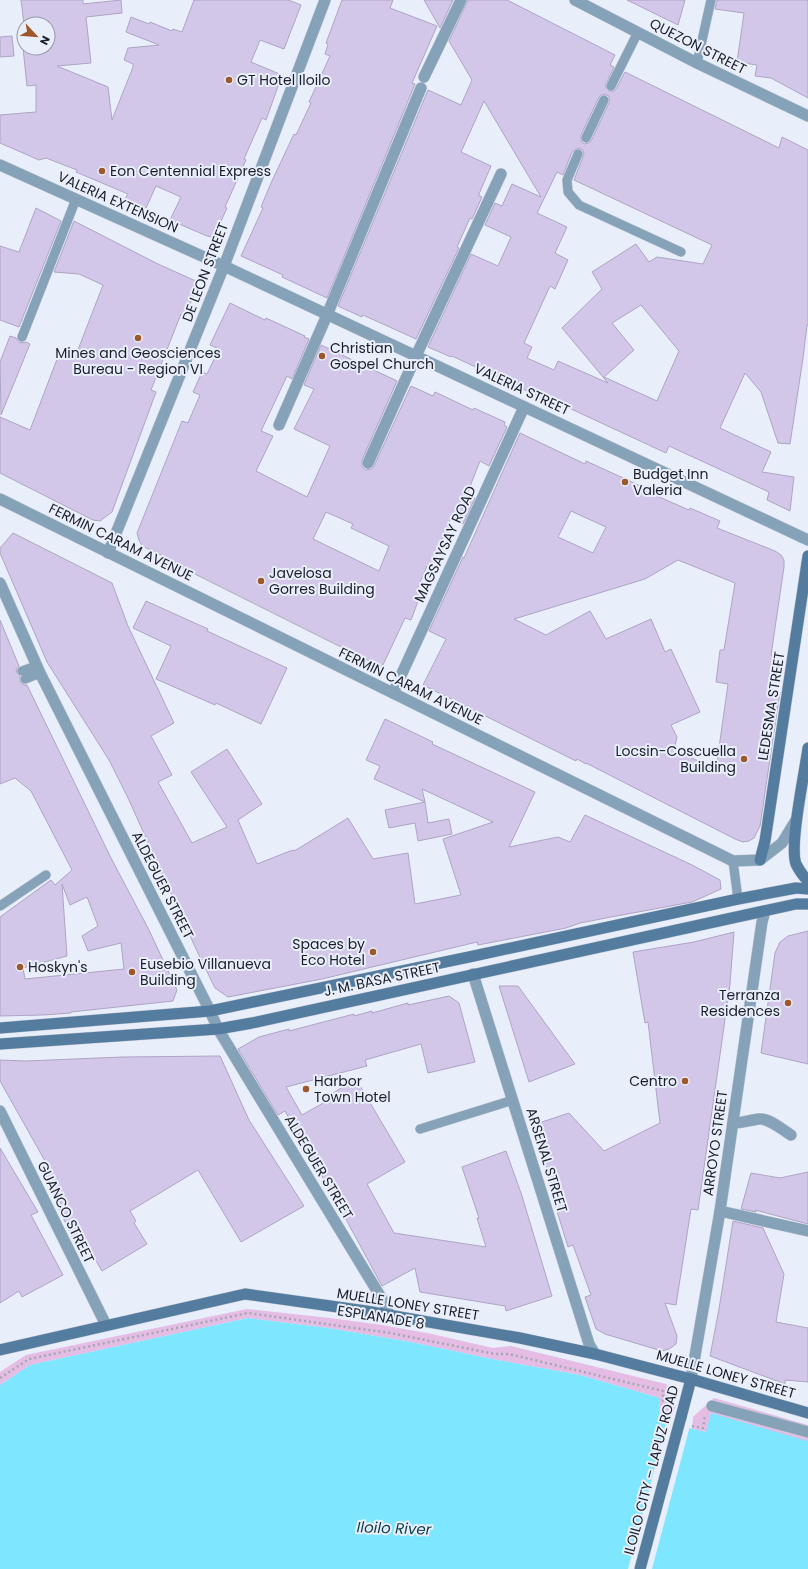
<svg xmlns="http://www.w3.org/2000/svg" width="808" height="1569" font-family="Poppins,sans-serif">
<rect width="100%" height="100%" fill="#e9eefb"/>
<g fill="#e5bce3">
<polygon points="247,1309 330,1318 382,1325 432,1334 493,1348 511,1346 666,1384 676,1405 669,1424 659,1421 660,1398 580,1375 492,1359 411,1342 328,1328 248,1318 30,1365 0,1385 0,1372 26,1355"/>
<polygon points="714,1398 808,1425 808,1448 711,1413 707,1432 692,1429 693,1417"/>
</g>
<polygon fill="#7fe6ff" points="248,1318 328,1328 411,1342 492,1359 580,1375 660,1398 659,1421 706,1432 711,1413 808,1441 808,1569 0,1569 0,1385 30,1365"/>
<polygon fill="#e9eefb" points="667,1421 690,1426 652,1569 628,1569"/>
<g fill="#d2c7e8" stroke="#aea4c4" fill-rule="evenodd">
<polygon points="21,0 83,0 83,4 121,0 122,13 86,17 91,63 57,66 108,87 112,120 133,67 133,64 124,60 128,48 159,45 126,32 131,17 149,24 150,22 172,31 173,29 182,32 194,0 288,0 301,5 284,49 260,40 251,62 282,75 266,120 262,118 244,159 246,160 225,207 227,208 216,232 212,237 207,236 170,220 181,197 156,186 146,208 125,199 128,194 76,172 77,170 46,158 39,160 0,143 0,115 36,112 36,85 27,86 23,48 48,48 48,24 24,24"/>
<polygon points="342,0 393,0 390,8 437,26 412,83 415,84 327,298 282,277 283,275 241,256 263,208 261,207 271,183 294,134 296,135 311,103 309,102 330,56 325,54 328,44 326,43"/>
<polygon points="424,0 453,0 440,28"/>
<path d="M 468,0 L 507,0 L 615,55 L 610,65 L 614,67 L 605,86 L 609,91 L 614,91 L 616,89 L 625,72 L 779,148 L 782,137 L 808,150 L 808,325 L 807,325 L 803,358 L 790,444 L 778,443 L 761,392 L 745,373 L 720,428 L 771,452 L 762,472 L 794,477 L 790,511 L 767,500 L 769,492 L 669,446 L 666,453 L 541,395 L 540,397 L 452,356 L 451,357 L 428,347 L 471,254 L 498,266 L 511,237 L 485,225 L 495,203 L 502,206 L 512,184 L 541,197 L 484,101 L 461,152 L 491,166 L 479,194 L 479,196 L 482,197 L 472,219 L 470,218 L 457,247 L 459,248 L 416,339 L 363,315 L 362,317 L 338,306 L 428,90 L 461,105 L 472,80 L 449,41 ZM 603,94 L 609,96 L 609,103 L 591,141 L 589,143 L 584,144 L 581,141 L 581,135 L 599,97 ZM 578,148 L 583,150 L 584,154 L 574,180 L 712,245 L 703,264 L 657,257 L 649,262 L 636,244 L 592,272 L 602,289 L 562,328 L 608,383 L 558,361 L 554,370 L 527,358 L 532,347 L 524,343 L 550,286 L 555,289 L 568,260 L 555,253 L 567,227 L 537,213 L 557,172 L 563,175 L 572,152 ZM 641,305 L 679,351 L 657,401 L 604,377 L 634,350 L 612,323 Z"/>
<polygon points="627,0 685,0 678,25"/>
<polygon points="717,0 808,0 808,98 771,78 755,76 757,65 737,62 744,13 715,9"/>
<polygon points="12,36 14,56 0,57 0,37"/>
<polygon points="36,208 61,221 19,327 0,320 0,246 19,252"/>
<polygon points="74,221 158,264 198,282 186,316 181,314 151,390 156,392 112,512 100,521 93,520 0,473 0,417 30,430 59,354 74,360 103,285 79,274 54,272"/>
<path d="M 230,303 L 265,320 L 266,318 L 305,336 L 304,337 L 309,339 L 292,379 L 287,376 L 261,431 L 273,436 L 256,471 L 307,497 L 330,446 L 294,429 L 314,389 L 304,385 L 321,345 L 397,381 L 362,460 L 362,467 L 366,470 L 372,469 L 374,466 L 411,386 L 433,396 L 435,392 L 473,410 L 474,408 L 505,422 L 504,425 L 507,427 L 489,466 L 480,461 L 467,494 L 475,498 L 463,524 L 451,518 L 431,567 L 427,566 L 416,592 L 421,593 L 411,620 L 405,618 L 382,667 L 341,647 L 171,562 L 172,560 L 142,546 L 139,540 L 137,533 L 182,421 L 188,423 L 200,395 L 193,392 L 202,372 L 207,374 L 219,349 L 210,345 ZM 326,512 L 353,524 L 351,528 L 389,546 L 379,571 L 313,539 Z"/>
<polygon points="10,336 16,338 20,343 26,342 30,344 1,415 0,362"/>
<path d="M 520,433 L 585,464 L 586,461 L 658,494 L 657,496 L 689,510 L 690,508 L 720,521 L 717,528 L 775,551 L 781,555 L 784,560 L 784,567 L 771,655 L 775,656 L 770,691 L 780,692 L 760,826 L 754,838 L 749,841 L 743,842 L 735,839 L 586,763 L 586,764 L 577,759 L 576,761 L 423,685 L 446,639 L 429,631 L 463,557 L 464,558 ZM 571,511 L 606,527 L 593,553 L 558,537 ZM 678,560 L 735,583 L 724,650 L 720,650 L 716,682 L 728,684 L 716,769 L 674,750 L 677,737 L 671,725 L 700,712 L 671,649 L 665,652 L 651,619 L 606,639 L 590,611 L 546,635 L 514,619 L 645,579 Z"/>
<polygon points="13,533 112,583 128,626 174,723 151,736 172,775 158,782 192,843 227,827 191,772 227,749 262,804 238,820 257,864 290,851 296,850 348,818 373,859 408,853 415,904 461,895 443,839 493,822 422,789 425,802 374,779 380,766 366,760 385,719 433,742 432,744 535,792 509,847 558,837 570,842 585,815 692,865 720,880 721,889 692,902 611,917 580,923 566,928 478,945 477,942 322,979 228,997 215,988 196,949 128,798 109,760 47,662 0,553 0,548"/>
<polygon points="146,601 208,629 207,631 287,668 261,724 216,703 215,705 156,679 171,646 133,628"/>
<path d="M 0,620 L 19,666 L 16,670 L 17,673 L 20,676 L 20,682 L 24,685 L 27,685 L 111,858 L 149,930 L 177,990 L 173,1001 L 71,1012 L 71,1013 L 43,1015 L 0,1016 L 0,917 L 51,880 L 55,885 L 72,870 L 31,791 L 15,778 L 0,784 ZM 62,884 L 70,905 L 87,897 L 98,926 L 82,936 L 88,951 L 121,943 L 124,969 L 25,979 L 23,968 L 67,956 Z"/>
<polygon points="425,802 428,823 449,819 452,834 418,841 415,823 389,828 385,810"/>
<polygon points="808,931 808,1064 761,1053 775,953 780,942 788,936"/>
<polygon points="734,932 730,984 698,1210 691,1209 676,1305 665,1303 677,1336 676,1344 669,1349 662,1351 605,1334 596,1329 585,1297 591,1295 573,1245 568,1247 552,1195 555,1194 533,1125 569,1113 604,1151 660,1123 648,1022 645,1023 633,952 694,942"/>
<polygon points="499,986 518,986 575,1064 529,1082"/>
<polygon points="449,996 459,1003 475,1062 428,1073 421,1044 365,1060 367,1066 286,1087 302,1115 325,1102 323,1099 356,1079 405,1162 367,1184 394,1233 486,1247 477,1218 479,1218 462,1167 506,1151 522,1196 552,1296 506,1311 505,1306 420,1292 415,1268 382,1286 335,1199 285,1111 278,1115 238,1049 259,1037 289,1029 289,1031 354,1014 354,1016 372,1011 372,1013 408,1003 408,1005"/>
<polygon points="220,1056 249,1120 304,1206 241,1242 198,1170 130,1211 136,1221 134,1223 147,1244 102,1271 88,1247 79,1251 59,1209 63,1207 39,1165 45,1161 0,1081 0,1060 26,1061 122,1057"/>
<polygon points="0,1148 38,1212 31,1215 63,1275 22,1297 19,1291 0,1303"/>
<polygon points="808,1172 808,1224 755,1210 756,1212 741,1209 751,1173 780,1178"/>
<polygon points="733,1221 763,1228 784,1274 776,1322 808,1328 808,1382 785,1380 785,1384 710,1356 719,1309"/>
</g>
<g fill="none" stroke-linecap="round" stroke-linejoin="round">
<defs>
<g id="service">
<polyline points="697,63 711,0"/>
<polyline points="611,86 638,32"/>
<polyline points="586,138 604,100"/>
<polyline points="578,154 567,180 568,192 579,205 681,252"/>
<polyline points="22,337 76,199"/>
<polyline points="22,671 36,666"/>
<polyline points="25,679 40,673"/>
<polyline points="733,861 738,899"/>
<polyline points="0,906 46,875"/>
<polyline points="420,1129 513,1100"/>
</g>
<polyline id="pedestrian" points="712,1406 808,1432"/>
<g id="minor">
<polyline points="575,0 697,63 808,116"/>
<polyline points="424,77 461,0"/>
<polyline points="0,165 224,266 808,540"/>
<polyline points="279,425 327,315 421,88"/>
<polyline points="368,463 416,356 501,174"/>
<polyline points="0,583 40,673 210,1011 218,1029 385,1304 389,1315"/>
<polyline points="393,693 524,407"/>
<polyline points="473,974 589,1344 595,1354"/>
<polyline points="0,1111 106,1325"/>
<path d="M 733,1123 C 742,1123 750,1120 759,1119 C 769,1118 783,1130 791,1135"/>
<polyline points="720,1211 808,1231"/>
</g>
<g id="tertiary">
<polyline points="0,499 733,861 760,860 782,843 796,820"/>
<polyline points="108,553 224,266 325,0"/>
<polyline points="691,1379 720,1211 762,922 765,911"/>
</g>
<g id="secondary">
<path d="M 808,748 C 805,771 789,845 796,864 C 799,870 803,876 808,881"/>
<polyline points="760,860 765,841 808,556"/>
<polyline points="0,1028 210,1011 469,957 738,899 796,888 808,889"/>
<polyline points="0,1044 218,1029 252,1023 796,904 808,904"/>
<polyline points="0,1350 245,1294 366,1311 520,1338 595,1354 691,1379 808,1413"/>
<polyline points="681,1417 691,1379"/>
</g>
</defs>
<use href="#service" stroke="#c4c9d5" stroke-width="10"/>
<use href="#pedestrian" stroke="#c4c9d5" stroke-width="12"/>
<use href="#minor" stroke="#c4c9d5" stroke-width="12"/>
<use href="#tertiary" stroke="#c4c9d5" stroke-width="12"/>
<use href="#secondary" stroke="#c4c9d5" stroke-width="12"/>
<g stroke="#a3a7b4" stroke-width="2.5" stroke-dasharray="2 3" stroke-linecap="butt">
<polyline points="0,1378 29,1359 248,1313 390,1333 495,1354 509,1354 663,1391 663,1418 668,1419"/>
<polyline points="665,1397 669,1408"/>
<polyline points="692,1426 703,1428 705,1416"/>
</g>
<use href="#service" stroke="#86a2b9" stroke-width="9"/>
<use href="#pedestrian" stroke="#86a2b9" stroke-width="11"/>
<use href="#minor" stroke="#86a2b9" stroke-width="11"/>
<use href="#tertiary" stroke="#86a2b9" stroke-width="11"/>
<use href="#secondary" stroke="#537c9e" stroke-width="11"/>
<defs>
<polyline id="secondary-bridge" points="640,1569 681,1417"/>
</defs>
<use href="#secondary-bridge" stroke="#c4c9d5" stroke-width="12" stroke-linecap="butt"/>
<use href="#secondary-bridge" stroke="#537c9e" stroke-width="11"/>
</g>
<g fill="#9c572a" stroke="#e9eefb" stroke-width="1.5">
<circle cx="229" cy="80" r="4"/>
<circle cx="102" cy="171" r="4"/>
<circle cx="138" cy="338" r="4"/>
<circle cx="322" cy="356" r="4"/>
<circle cx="625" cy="482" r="4"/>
<circle cx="261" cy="581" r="4"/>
<circle cx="744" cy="759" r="4"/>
<circle cx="373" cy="952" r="4"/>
<circle cx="20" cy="967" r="4"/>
<circle cx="132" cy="972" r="4"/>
<circle cx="788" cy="1003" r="4"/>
<circle cx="685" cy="1081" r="4"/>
<circle cx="306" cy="1089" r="4"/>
</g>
<g text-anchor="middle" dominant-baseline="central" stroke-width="4" stroke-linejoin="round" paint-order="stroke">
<g font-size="14" fill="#1a1e29" stroke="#e9eefb">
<text transform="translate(698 46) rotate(27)">QUEZON STREET</text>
<text transform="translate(118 202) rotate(24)">VALERIA EXTENSION</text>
<text transform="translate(205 272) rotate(-69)">DE LEON STREET</text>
<text transform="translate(522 389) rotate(25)">VALERIA STREET</text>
<text transform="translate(121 542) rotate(26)">FERMIN CARAM AVENUE</text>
<text transform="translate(445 544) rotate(-65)">MAGSAYSAY ROAD</text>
<text transform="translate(411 686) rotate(26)">FERMIN CARAM AVENUE</text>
<text transform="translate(771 706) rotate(-81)">LEDESMA STREET</text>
<text transform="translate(163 885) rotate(63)">ALDEGUER STREET</text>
<text transform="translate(382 979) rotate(-12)">J. M. BASA STREET</text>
<text transform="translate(715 1143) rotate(-82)">ARROYO STREET</text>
<text transform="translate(547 1160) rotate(73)">ARSENAL STREET</text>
<text transform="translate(319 1167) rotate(59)">ALDEGUER STREET</text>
<text transform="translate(66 1212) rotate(64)">GUANCO STREET</text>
<text transform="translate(408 1304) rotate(9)">MUELLE LONEY STREET</text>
<text transform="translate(381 1317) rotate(9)">ESPLANADE 8</text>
<text transform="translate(726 1374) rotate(16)">MUELLE LONEY STREET</text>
<text transform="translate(651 1470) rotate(-75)">ILOILO CITY – LAPUZ ROAD</text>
</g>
<g font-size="14" fill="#1a1e29" stroke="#e9eefb" text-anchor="start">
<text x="237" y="80">GT Hotel Iloilo</text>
<text x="110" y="171">Eon Centennial Express</text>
<text x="330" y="348">Christian<tspan x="330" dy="16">Gospel Church</tspan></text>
<text x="138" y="353" text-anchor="middle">Mines and Geosciences<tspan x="138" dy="16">Bureau - Region VI</tspan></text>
<text x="633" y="474">Budget Inn<tspan x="633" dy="16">Valeria</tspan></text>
<text x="269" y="573">Javelosa<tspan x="269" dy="16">Gorres Building</tspan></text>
<text x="736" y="751" text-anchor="end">Locsin-Coscuella<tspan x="736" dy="16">Building</tspan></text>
<text x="365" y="944" text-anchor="end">Spaces by<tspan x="365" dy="16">Eco Hotel</tspan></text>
<text x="140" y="964">Eusebio Villanueva<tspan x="140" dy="16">Building</tspan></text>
<text x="28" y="967">Hoskyn's</text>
<text x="780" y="995" text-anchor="end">Terranza<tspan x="780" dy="16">Residences</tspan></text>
<text x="314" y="1081">Harbor<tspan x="314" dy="16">Town Hotel</tspan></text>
<text x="677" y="1081" text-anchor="end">Centro</text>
</g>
<g font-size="15" font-style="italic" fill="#0d3e48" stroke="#e9eefb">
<text transform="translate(394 1528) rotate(2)">Iloilo River</text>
</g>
</g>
<g transform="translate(36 36) rotate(116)"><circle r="19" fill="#e9eefb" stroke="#969ba7"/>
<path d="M0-3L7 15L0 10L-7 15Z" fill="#9c572a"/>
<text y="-6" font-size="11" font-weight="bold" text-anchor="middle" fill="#1a1e29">N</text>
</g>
</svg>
